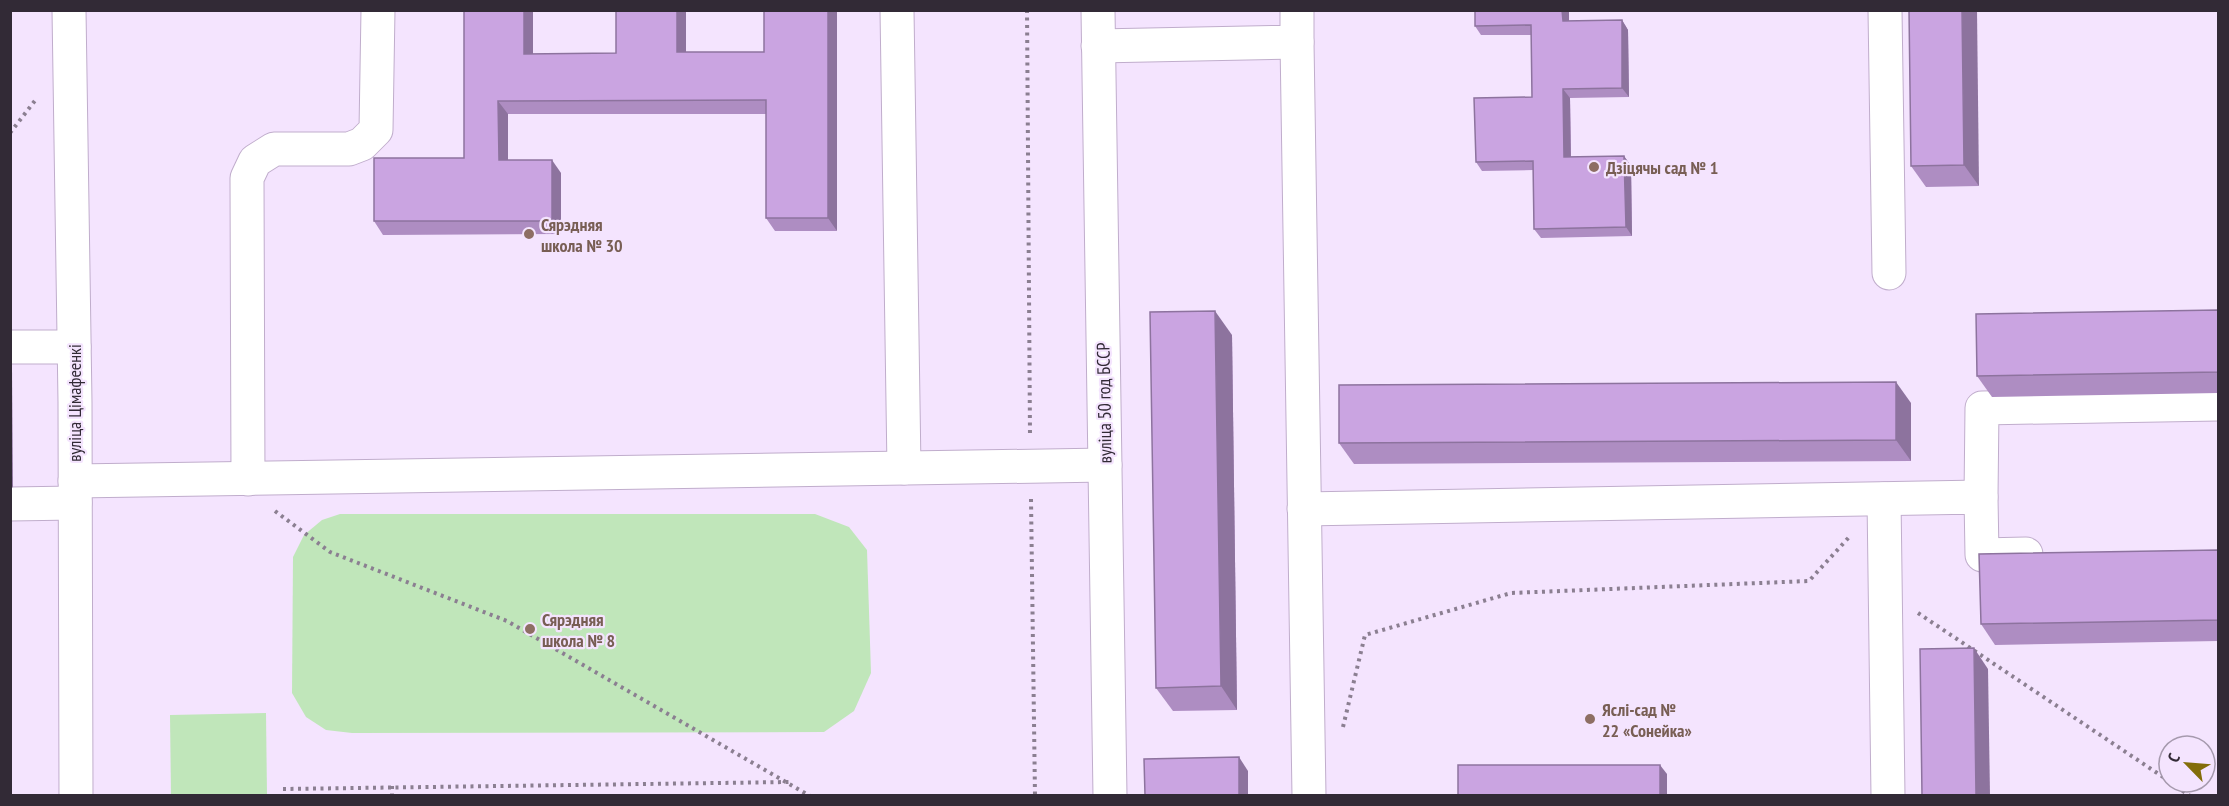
<svg xmlns="http://www.w3.org/2000/svg" width="2229" height="806" font-family="'PT Sans Narrow',sans-serif">
<rect width="100%" height="100%" fill="#f4e4fe"/>
<g fill="#c0e6ba">
<polygon points="340,514 815,514 849,527 867,550 871,673 854,711 824,732 352,733 326,730 306,717 292,693 293,557 304,535 322,520"/>
<polygon points="266,713 267,795 171,795 170,715"/>
</g>
<g fill="none" stroke-linecap="round" stroke-linejoin="round">
<defs>
<g id="minor">
<polyline points="69,10 75,402 76,796"/>
<polyline points="897,10 904,468"/>
<polyline points="1098,10 1110,796"/>
<polyline points="1885,10 1889,273"/>
<polyline points="1297,42 1309,796"/>
<polyline points="1098,46 1297,42 1297,10"/>
<polyline points="10,347 74,347"/>
<polyline points="248,479 247,178 255,161 274,149 349,149 362,144 376,130 378,10"/>
<polyline points="75,481 1105,465"/>
<polyline points="1981,497 1982,408 2218,404"/>
<polyline points="1884,499 1888,796"/>
<polyline points="10,504 75,503"/>
<polyline points="1304,509 1981,497 1982,555 2026,554"/>
</g>
</defs>
<use href="#minor" stroke="#c0adcc" stroke-width="35"/>
<g stroke="#8b7f91" stroke-width="4" stroke-dasharray="3 4.5" stroke-linecap="butt">
<polyline points="1027,10 1030,435"/>
<polyline points="10,133 37,98"/>
<polyline points="1031,499 1035,796"/>
<polyline points="275,511 330,552 507,621 810,796"/>
<polyline points="1918,613 2169,781"/>
<polyline points="1343,727 1365,635 1511,593 1809,581 1851,535"/>
<polyline points="2170,782 2190,796"/>
<polyline points="392,786 392,796"/>
<polyline points="283,789 789,782"/>
</g>
<use href="#minor" stroke="#fff" stroke-width="33"/>
</g>
<g fill="#ae8dc2">
<polygon points="464,10 533,10 533,54 616,53 616,10 686,10 686,52 764,52 837,231 775,231 766,218 766,114 508,114 508,160 561,173 561,234 383,235 374,221 464,158"/>
<polygon points="1475,10 1569,10 1569,21 1622,20 1628,30 1629,97 1570,98 1571,157 1624,156 1631,166 1632,236 1541,238 1534,229 1533,170 1482,171 1476,162 1532,97 1531,35 1481,35 1475,26"/>
<polygon points="1909,10 1979,186 1926,187 1911,166"/>
<polygon points="2218,310 2218,393 1992,397 1977,376"/>
<polygon points="1232,335 1237,710 1173,711 1156,688"/>
<polygon points="1911,403 1911,461 1354,464 1339,443"/>
<polygon points="2218,550 2218,641 1995,645 1981,624"/>
</g>
<g fill="#8d739e">
<polygon points="524,10 533,10 533,67 524,54"/>
<polygon points="677,10 686,10 686,66 677,52"/>
<polygon points="828,10 837,10 837,231 828,218"/>
<polygon points="1562,10 1569,10 1569,31 1563,21"/>
<polygon points="1962,10 1977,10 1979,186 1964,165"/>
<polygon points="1622,20 1628,30 1629,97 1622,88"/>
<polygon points="1563,89 1570,98 1571,167 1564,157"/>
<polygon points="498,101 508,114 508,173 499,160"/>
<polygon points="1624,156 1631,166 1632,236 1626,227"/>
<polygon points="552,160 561,173 561,234 552,221"/>
<polygon points="1215,311 1232,335 1237,710 1221,686"/>
<polygon points="10,366 12,369 13,488 10,484"/>
<polygon points="1896,382 1911,403 1911,461 1896,440"/>
<polygon points="1974,648 1988,669 1990,795 1976,795"/>
<polygon points="1239,757 1248,771 1248,795 1239,795"/>
<polygon points="1660,765 1667,774 1667,795 1660,795"/>
</g>
<g fill="#caa4e1" stroke="#8d739e" stroke-width="1.5">
<polygon points="464,10 524,10 524,54 616,53 616,10 677,10 677,52 764,52 764,10 828,10 828,218 766,218 766,100 498,101 499,160 552,160 552,221 374,221 374,158 464,158"/>
<polygon points="1475,10 1562,10 1563,21 1622,20 1622,88 1563,89 1564,157 1624,156 1626,227 1534,229 1533,161 1476,162 1474,98 1532,97 1531,25 1475,26"/>
<polygon points="1909,10 1962,10 1964,165 1911,166"/>
<polygon points="2218,310 2218,372 1977,376 1976,314"/>
<polygon points="1215,311 1221,686 1156,688 1150,312"/>
<polygon points="1896,382 1896,440 1339,443 1339,385"/>
<polygon points="2218,550 2218,620 1981,624 1979,554"/>
<polygon points="1974,648 1976,795 1922,795 1920,649"/>
<polygon points="1239,757 1239,795 1145,795 1144,759"/>
<rect x="1458" y="765" width="202" height="30"/>
</g>
<g fill="#8d6e63" stroke="#f4e4fe" stroke-width="2">
<circle cx="1594" cy="167" r="6"/>
<circle cx="529" cy="234" r="6"/>
<circle cx="530" cy="629" r="6"/>
<circle cx="1590" cy="719" r="6"/>
</g>
<g text-anchor="middle" dominant-baseline="central" stroke-width="4.5" stroke-linejoin="round" paint-order="stroke">
<g font-size="18" font-weight="bold" fill="#785e54" stroke="#f4e4fe" text-anchor="start">
<text x="1606" y="167">Дзіцячы сад № 1</text>
<text x="541" y="224">Сярэдняя<tspan x="541" dy="21">школа № 30</tspan></text>
<text x="542" y="619">Сярэдняя<tspan x="542" dy="21">школа № 8</tspan></text>
<text x="1602" y="709">Яслі-сад №<tspan x="1602" dy="21">22 «Сонейка»</tspan></text>
</g>
<g font-size="18" fill="#322a36" stroke="#f4e4fe">
<text transform="translate(74 403) rotate(-90)">вуліца Цімафеенкі</text>
<text transform="translate(1104 403) rotate(-91)">вуліца 50 год БССР</text>
</g>
</g>
<rect width="2229" height="806" fill="none" stroke="#322a36" stroke-width="24"/>
<g transform="translate(2187 764) rotate(295)"><circle r="28" fill="#f4e4fe" stroke="#a69aae" stroke-width="1.5"/>
<path d="M0-4.5L10 22L0 15L-10 22Z" fill="#836d09"/>
<text y="-9" font-size="16" font-weight="bold" text-anchor="middle" fill="#322a36">С</text>
</g>
</svg>
